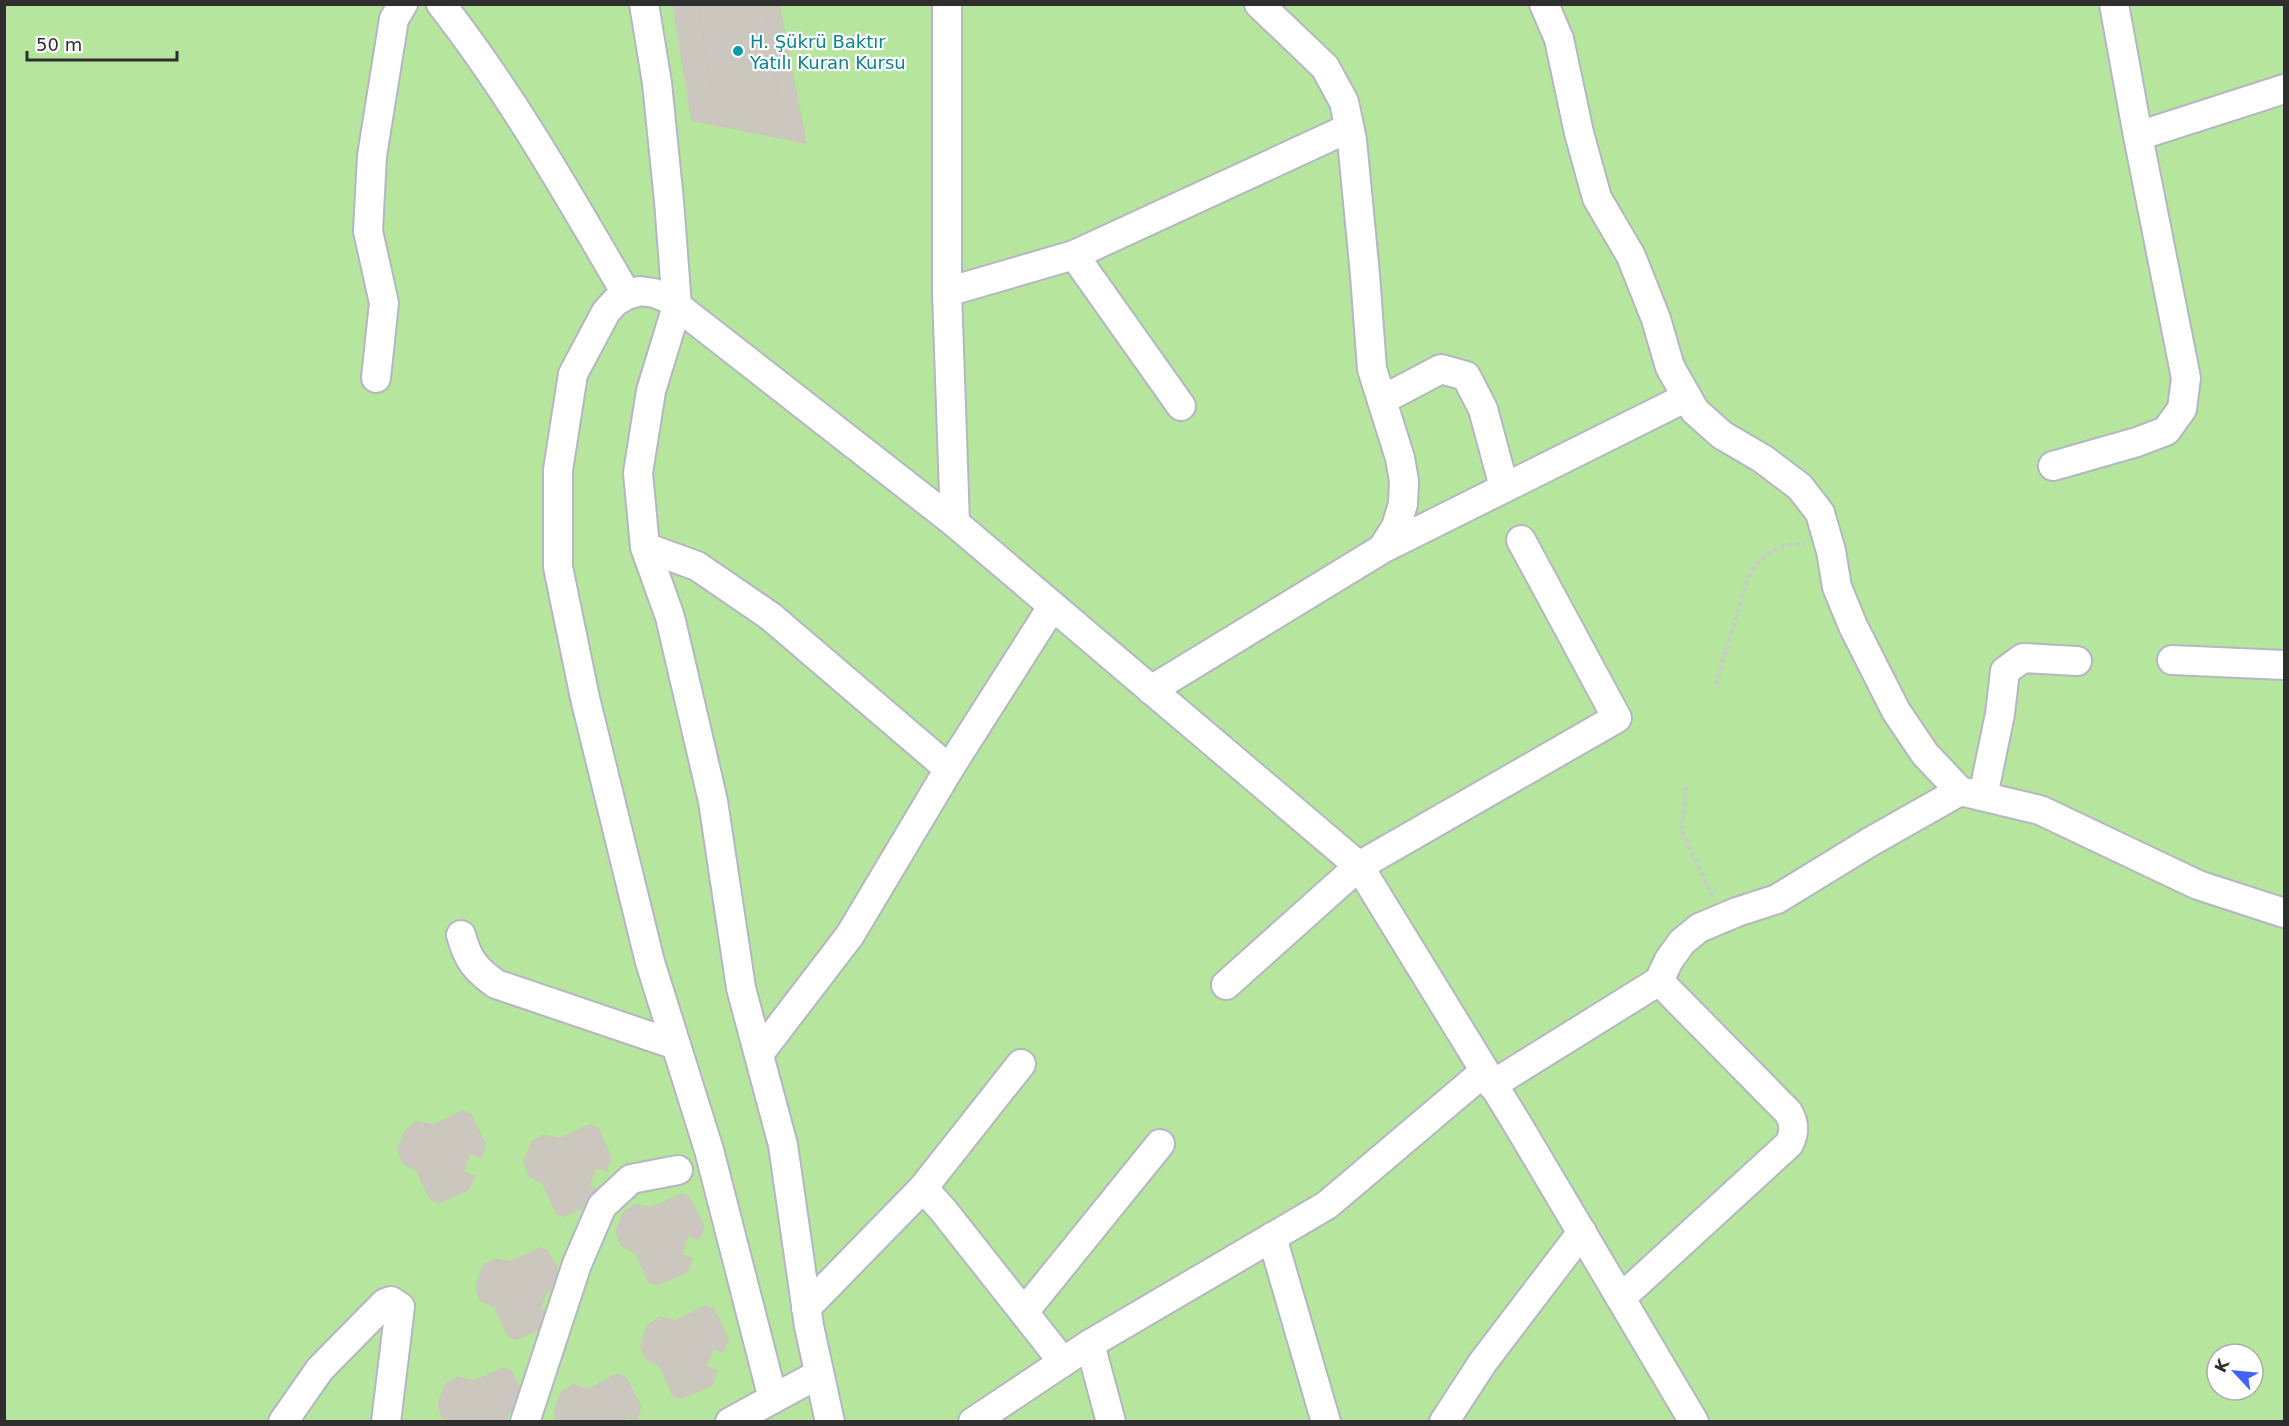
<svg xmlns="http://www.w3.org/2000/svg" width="2289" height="1426" font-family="'DejaVu Sans',sans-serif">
<rect width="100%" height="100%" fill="#efe9e1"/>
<path fill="#b6e59e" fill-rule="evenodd" d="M 5,5 L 2284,5 L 2284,1421 L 5,1422 ZM 2217,1354 L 2253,1354 L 2253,1390 L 2217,1390 Z"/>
<g fill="#cbc7bf" stroke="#cbc5ba" stroke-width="1.5">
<polygon points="673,4 734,4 699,10 714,103 778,92 764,4 779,4 806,143 692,120"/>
<polygon points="734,4 764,4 778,92 714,103 699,10"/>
<polygon points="462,1111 471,1114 485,1144 481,1157 470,1153 463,1172 474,1176 469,1189 439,1203 431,1200 417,1171 403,1163 398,1150 406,1130 417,1122 434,1125"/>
<polygon points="589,1125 598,1128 611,1158 606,1171 596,1167 589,1186 599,1190 594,1203 564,1216 556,1213 543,1183 529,1176 524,1162 532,1142 544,1135 560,1139"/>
<polygon points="681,1194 689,1197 704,1226 699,1239 688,1235 681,1255 692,1258 687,1272 657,1285 649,1282 636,1253 621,1245 616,1232 624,1212 636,1204 652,1208"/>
<polygon points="540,1248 548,1251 563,1280 558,1293 547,1290 540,1309 551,1313 546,1326 517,1339 508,1336 495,1307 480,1300 476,1286 483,1266 495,1259 511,1262"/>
<polygon points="705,1306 714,1309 728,1339 723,1352 713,1348 706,1367 717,1371 712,1385 682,1398 673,1395 660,1366 645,1358 641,1345 648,1325 660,1317 676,1321"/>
<polygon points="504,1368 512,1372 525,1402 520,1415 509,1411 505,1422 451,1422 442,1417 438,1404 446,1384 458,1377 474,1381"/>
<polygon points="618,1374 626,1378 641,1407 636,1420 625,1417 624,1422 557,1422 554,1413 561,1393 573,1385 589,1389"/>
</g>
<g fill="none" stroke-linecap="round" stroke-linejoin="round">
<defs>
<g id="minor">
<path d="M 441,4 C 512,95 569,196 627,295"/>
<polyline points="644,4 657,83 669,201 677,306 651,391 638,473 645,547 670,617 713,801 741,988 783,1145 809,1326 830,1422"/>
<polyline points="947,4 947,292 955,523"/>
<polyline points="1544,4 1559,39 1579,133 1597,198 1631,256 1656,319 1670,367 1695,411 1722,435 1763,459 1800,487 1820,513 1831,551 1837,587 1853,626 1896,711 1925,754 1960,791"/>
<polyline points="2114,4 2138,136"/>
<polyline points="1074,255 1181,406"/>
<polyline points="947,292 1074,255 1349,128"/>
<polyline points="376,378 384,303 368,231 372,156 394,19 403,4"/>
<polyline points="1382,400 1441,369 1466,376 1483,409 1504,487"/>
<polyline points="2053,466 2137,442 2166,431 2182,409 2186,378 2138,136 2284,89"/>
<polyline points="645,547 697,566 770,616 949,769"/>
<polyline points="1382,549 1687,397"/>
<polyline points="2172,660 2284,665"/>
<polyline points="1151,690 1382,549 1396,527 1403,504 1404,481 1400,458 1372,369 1365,275 1352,140 1344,102 1325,67 1259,4"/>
<polyline points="1983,796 2000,714 2005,671 2023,658 2077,661"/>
<path d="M 461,935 C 468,960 475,969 496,984 L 676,1045"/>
<polyline points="1226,985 1359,866 1617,718 1521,540"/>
<polyline points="759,1054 850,935 949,769 1052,607"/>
<polyline points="1492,1085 1659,981 1669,960 1682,942 1699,928 1737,912 1777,899 1870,842 1960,791 2040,810 2198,885 2284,913"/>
<polyline points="923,1188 1021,1064"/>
<polyline points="1272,1237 1326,1422"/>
<path d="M 1621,1298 L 1789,1144 C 1795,1132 1795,1123 1788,1112 L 1659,981"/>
<polyline points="806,1308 923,1188 943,1210 1063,1362"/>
<polyline points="1024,1312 1160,1144"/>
<polyline points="1090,1344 1111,1422"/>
<polyline points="773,1399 709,1150 650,962 585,698 558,567 558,470 573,374 606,312 615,302 627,295 640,291 654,293 667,298 955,523 1359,866 1518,1125 1694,1422"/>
<polyline points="283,1422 320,1369 385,1303 391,1301 400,1307 386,1422"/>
<polyline points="525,1422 577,1264 602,1206 631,1179 678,1170"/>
<polyline points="730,1422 819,1374"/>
<polyline points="973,1422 1090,1344 1327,1205 1484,1072"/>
<polyline points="1444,1422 1483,1362 1582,1232"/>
</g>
</defs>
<use href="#minor" stroke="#b4b7c1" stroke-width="32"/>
<g stroke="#c9c9c9" stroke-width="4" stroke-dasharray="4.5 3" stroke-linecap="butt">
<path d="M 1716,685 L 1748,578 C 1760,555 1778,543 1804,544"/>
<polyline points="1686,787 1682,832 1714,899"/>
</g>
<use href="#minor" stroke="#fff" stroke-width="28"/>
</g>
<circle fill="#0f9aa8" stroke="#fff" stroke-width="2" cx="738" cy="51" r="6"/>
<g text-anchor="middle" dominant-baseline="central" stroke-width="4.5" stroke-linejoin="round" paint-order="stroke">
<g font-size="18" fill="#0d838f" stroke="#fff" text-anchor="start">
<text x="750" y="41">H. Şükrü Baktır<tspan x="750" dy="21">Yatılı Kuran Kursu</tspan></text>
</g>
</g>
<rect width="2289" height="1426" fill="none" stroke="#2e2e2e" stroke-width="12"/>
<g transform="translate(2235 1372) rotate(296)"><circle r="28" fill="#ffffff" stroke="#ababab" stroke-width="1.5"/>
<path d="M0-4.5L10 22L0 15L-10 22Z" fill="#4264fb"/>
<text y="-9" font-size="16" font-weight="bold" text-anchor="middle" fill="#2e2e2e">K</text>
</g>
<path d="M27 51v9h150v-9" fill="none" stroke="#2e2e2e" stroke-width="3"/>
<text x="36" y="51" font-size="18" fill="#2e2e2e" stroke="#ffffff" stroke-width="4.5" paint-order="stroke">50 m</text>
</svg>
